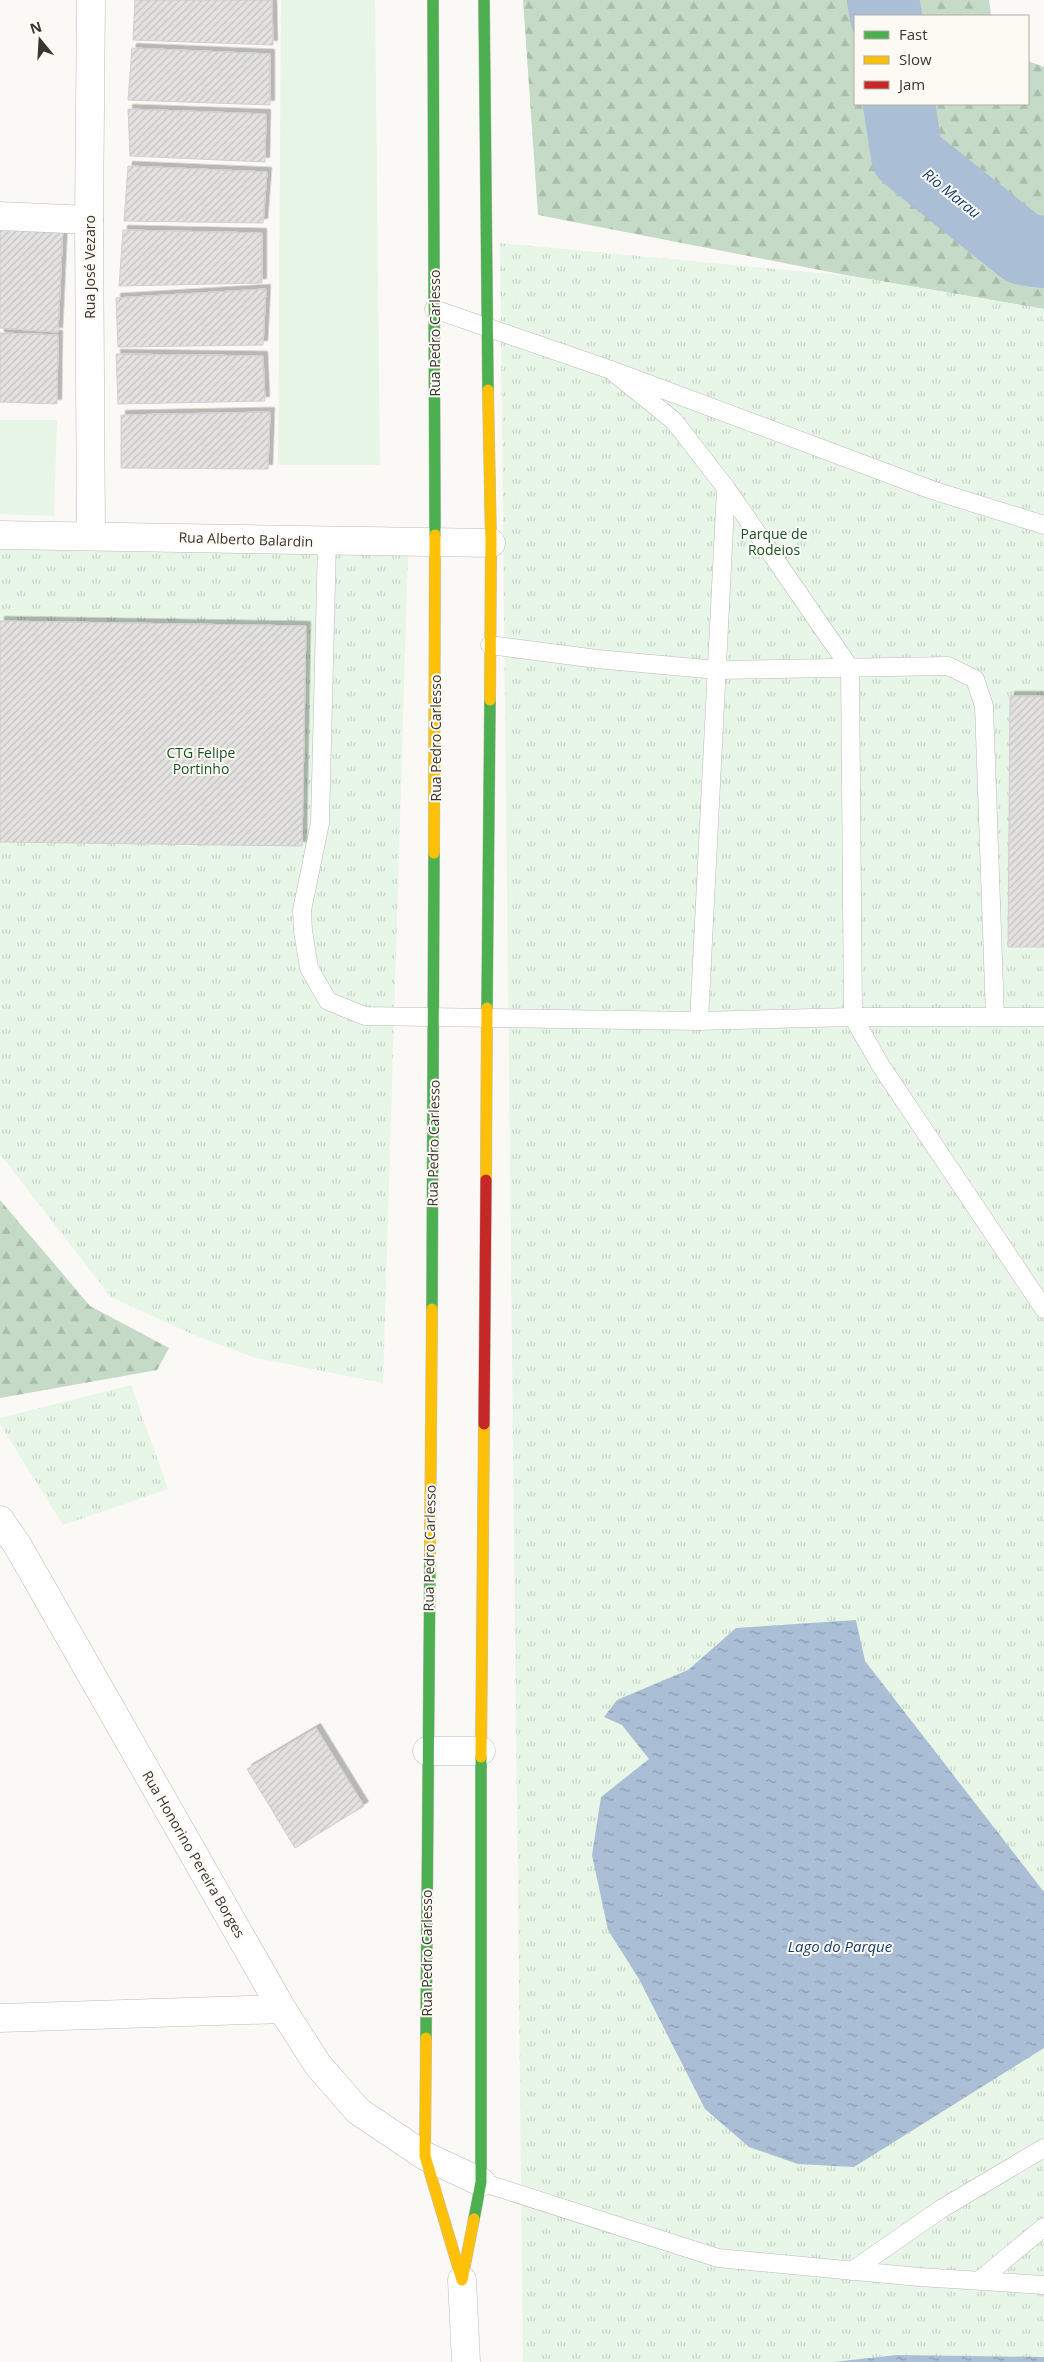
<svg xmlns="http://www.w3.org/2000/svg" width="1044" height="2362" font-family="'Open Sans',sans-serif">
<defs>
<pattern id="forest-firs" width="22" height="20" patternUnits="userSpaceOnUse" patternTransform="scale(1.25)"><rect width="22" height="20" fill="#c5dac7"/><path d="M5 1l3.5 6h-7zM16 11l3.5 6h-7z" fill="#aabcac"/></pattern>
<pattern id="park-tufts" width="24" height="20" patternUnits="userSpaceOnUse" patternTransform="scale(1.25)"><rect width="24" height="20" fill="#e7f6e7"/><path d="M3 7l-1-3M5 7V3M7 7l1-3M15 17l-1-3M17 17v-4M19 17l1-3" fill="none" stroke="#c7d4c7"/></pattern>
<pattern id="water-ripples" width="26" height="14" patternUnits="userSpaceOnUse" patternTransform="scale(1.25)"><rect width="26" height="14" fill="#aabed6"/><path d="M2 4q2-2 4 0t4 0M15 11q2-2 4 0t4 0" fill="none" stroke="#8b9bae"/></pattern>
<pattern id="building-hatch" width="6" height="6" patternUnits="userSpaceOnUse" patternTransform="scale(1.25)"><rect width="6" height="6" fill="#e3e2e1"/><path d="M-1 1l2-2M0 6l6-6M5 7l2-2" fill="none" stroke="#c3c2c2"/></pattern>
<filter id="shadow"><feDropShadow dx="4.5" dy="-4.5" stdDeviation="0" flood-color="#0004"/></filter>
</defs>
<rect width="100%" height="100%" fill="#faf9f5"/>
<g fill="#e7f6e7">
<polygon points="281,0 375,0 380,465 278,465"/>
<polygon points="0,420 57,420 54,516 0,514"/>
</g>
<g fill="url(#forest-firs)">
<polygon points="523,0 989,0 991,16 855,16 855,104 1028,104 1028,61 1044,67 1044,309 851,276 538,215"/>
<polygon points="0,1200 90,1306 169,1348 157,1370 0,1398"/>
</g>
<g fill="url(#park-tufts)">
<polygon points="500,243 851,276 1044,309 1044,2362 523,2362"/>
<polygon points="0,548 408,553 383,1383 257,1358 194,1335 111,1297 0,1154"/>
<polygon points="131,1385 168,1489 63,1525 0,1424 0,1418"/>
</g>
<g fill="url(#water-ripples)">
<polygon points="856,1620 865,1661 1044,1892 1044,2048 854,2167 798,2164 749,2147 705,2109 639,1979 608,1930 592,1855 601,1797 649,1759 622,1725 604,1717 617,1700 688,1670 736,1628"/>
<polygon points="897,2355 1044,2357 1044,2362 833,2362"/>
</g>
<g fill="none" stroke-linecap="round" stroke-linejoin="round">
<g stroke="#aabed6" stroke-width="72">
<polyline points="883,0 886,16"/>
<polyline points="899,104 907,156 1023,249 1044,252"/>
</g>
</g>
<g fill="url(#building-hatch)" stroke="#d1d0cf" filter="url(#shadow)">
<polygon points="135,0 272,0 273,45 133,40"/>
<polygon points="132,48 270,54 270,105 128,100"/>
<polygon points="128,109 266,114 265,162 130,156"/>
<polygon points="128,166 267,172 263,223 124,221"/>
<polygon points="63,226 58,332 0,328 0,227"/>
<polygon points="123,230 262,233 262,283 119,286"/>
<polygon points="266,289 263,345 118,347 116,298"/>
<polygon points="0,333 58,335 57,404 0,402"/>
<polygon points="116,354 263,356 265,401 118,404"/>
<polygon points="270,412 268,469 121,468 121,415"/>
<polygon points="0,621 306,626 302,846 0,842"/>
<polygon points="1010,696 1044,696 1044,947 1008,947"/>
<polygon points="316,1728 364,1806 295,1848 247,1769"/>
</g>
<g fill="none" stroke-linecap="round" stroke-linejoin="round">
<defs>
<g id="lane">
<polyline points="434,309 611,370 932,490 1044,525"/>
<polyline points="611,370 674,421 726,488 850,668 853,1017 881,1066 1044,1309"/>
<polyline points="327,542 320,823 302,910 303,931 309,968 328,1001 365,1016 699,1021 853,1017 1044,1017"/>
<polyline points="490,645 597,659 717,670 948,666 975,679 984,706 995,1016"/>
<polyline points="699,1021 726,488"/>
<polyline points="481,2182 718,2258 919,2277 1044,2285"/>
<polyline points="852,2271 941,2209 1044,2148"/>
<polyline points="980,2280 1044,2227"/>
</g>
<g id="street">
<polyline points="91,0 89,220 91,535"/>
<polyline points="0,216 89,220"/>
<polyline points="0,535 491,543"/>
<polyline points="0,1520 18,1546 282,2009 318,2065 358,2111 425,2156 481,2182"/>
<polyline points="427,1751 481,1751"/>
<polyline points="0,2018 282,2009"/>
<polyline points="462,2280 466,2362"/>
</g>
<g id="fast">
<polyline points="433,0 435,535"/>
<polyline points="484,0 488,390"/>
<polyline points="487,1008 490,700"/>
<polyline points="432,1309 434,853"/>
<polyline points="426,2038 430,1555"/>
<polyline points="474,2219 481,2182 481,1757"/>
</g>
<g id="slow">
<polyline points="488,390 491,543 490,700"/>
<polyline points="434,853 435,535"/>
<polyline points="486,1180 487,1008"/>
<polyline points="430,1555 432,1309"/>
<polyline points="481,1757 484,1424"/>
<polyline points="426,2038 425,2156 462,2280 474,2219"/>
</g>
<polyline id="jam" points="484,1424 486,1180"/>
</defs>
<use href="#lane" stroke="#bcbbb8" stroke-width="19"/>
<use href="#street" stroke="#bcbbb8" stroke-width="29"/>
<use href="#fast" stroke="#bcbbb8" stroke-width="12"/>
<use href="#slow" stroke="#bcbbb8" stroke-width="12"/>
<use href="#jam" stroke="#bcbbb8" stroke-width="12"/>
<use href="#lane" stroke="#fefefe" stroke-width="18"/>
<use href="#street" stroke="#fefefe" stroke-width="28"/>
<use href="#fast" stroke="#4caf50" stroke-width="11"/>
<use href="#slow" stroke="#ffc107" stroke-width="11"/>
<use href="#jam" stroke="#c62828" stroke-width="11"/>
</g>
<g text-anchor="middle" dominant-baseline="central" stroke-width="4" stroke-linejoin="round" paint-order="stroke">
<g font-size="14" fill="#373634" stroke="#fcfaf3">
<text transform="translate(89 267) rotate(-90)">Rua José Vezaro</text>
<text transform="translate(434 333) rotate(-90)">Rua Pedro Carlesso</text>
<text transform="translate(246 539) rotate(2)">Rua Alberto Balardin</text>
<text transform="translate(435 738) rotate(-90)">Rua Pedro Carlesso</text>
<text transform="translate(433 1143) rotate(-89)">Rua Pedro Carlesso</text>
<text transform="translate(429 1548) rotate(-89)">Rua Pedro Carlesso</text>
<text transform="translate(194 1854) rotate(60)">Rua Honorino Pereira Borges</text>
<text transform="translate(426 1953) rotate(-90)">Rua Pedro Carlesso</text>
</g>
<g font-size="14" fill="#175329" stroke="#fcfaf3">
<text x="774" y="533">Parque de<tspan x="774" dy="16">Rodeios</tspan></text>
<text x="201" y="752">CTG Felipe<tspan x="201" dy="16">Portinho</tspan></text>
</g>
<g font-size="15" font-style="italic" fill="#153d6c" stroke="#fcfaf3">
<text transform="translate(952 193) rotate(39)">Rio Marau</text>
<text x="840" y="1946">Lago do Parque</text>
</g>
</g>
<rect x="854" y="15" width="175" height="90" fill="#fcfaf3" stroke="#adaca7"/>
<rect x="864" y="31" width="25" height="8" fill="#4caf50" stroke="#adaca7"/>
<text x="899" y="40" font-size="15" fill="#373634">Fast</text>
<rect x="864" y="56" width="25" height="8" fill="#ffc107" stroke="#adaca7"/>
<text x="899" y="65" font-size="15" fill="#373634">Slow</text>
<rect x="864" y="81" width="25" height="8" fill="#c62828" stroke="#adaca7"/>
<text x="899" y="90" font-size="15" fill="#373634">Jam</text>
<g transform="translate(40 40) rotate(342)" stroke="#fcfaf3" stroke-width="4" paint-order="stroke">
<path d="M0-4L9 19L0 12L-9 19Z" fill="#373634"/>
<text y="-8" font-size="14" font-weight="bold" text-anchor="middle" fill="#373634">N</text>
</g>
</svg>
